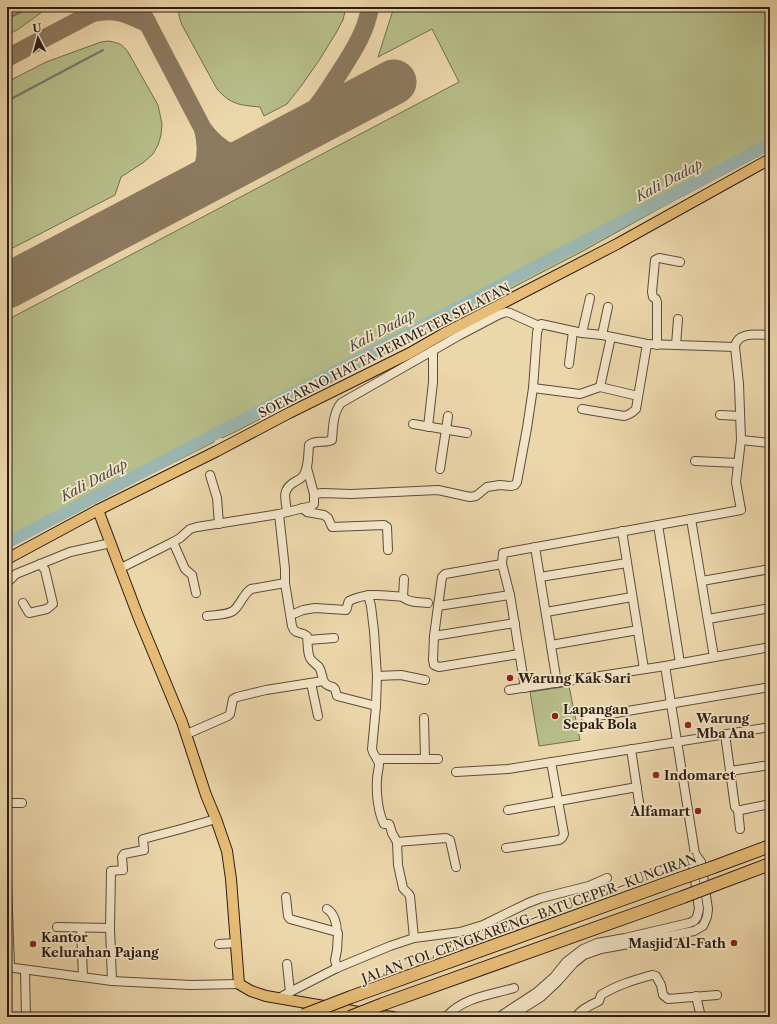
<svg xmlns="http://www.w3.org/2000/svg" width="777" height="1024" font-family="'Libre Caslon Text',serif">
<rect width="100%" height="100%" fill="#ecd7ab"/>
<filter id="stains"><feTurbulence type="fractalNoise" baseFrequency=".005" numOctaves="4"/><feColorMatrix values="0 0 0 0 .2 0 0 0 0 .09 0 0 0 0 .02 0 0 0 .5 -.17"/></filter>
<radialGradient id="worn" r=".72"><stop offset=".6" stop-color="#630" stop-opacity="0"/><stop offset="1" stop-color="#630" stop-opacity=".3"/></radialGradient>
<g fill="#b7be89" stroke="#716e50">
<polygon points="7,7 49,7 17,30 7,35"/>
<path d="M 180,7 L 346,7 L 343,20 L 336,33 L 320,59 L 302,85 L 287,104 L 264,116 L 260,107 C 240,105 231,105 217,89 L 182,25 C 180,19 177,13 180,7 Z"/>
<polygon points="394,7 770,7 770,150 662,207 583,251 235,432 222,438 220,435 215,437 214,442 91,504 7,548 7,320 459,82 432,29 378,57"/>
<path d="M 109,41 C 119,43 122,44 128,52 L 158,105 L 162,124 L 161,135 L 158,145 L 153,154 L 144,162 L 121,177 L 115,195 L 7,251 L 7,82 L 46,62 L 101,42 Z"/>
<polygon points="569,686 580,740 539,746 530,692"/>
</g>
<g fill="none" stroke-linecap="round" stroke-linejoin="round">
<g stroke="#6f7974" stroke-width="2">
<polyline points="7,19 30,7"/>
<polyline points="7,101 103,50"/>
</g>
<polyline stroke="#9cb7b3" stroke-width="12" points="7,543 770,144"/>
<g stroke="#8c7a60" stroke-width="18">
<path d="M 139,7 L 203,129 C 220,151 237,161 264,151"/>
<path d="M 93,13 C 116,8 127,14 148,24 L 146,20"/>
<polyline points="7,58 104,7"/>
<path d="M 267,150 C 278,141 290,133 301,124 C 315,111 326,94 336,78 C 350,56 366,34 370,7"/>
<path d="M 181,195 C 204,176 210,158 203,129"/>
</g>
<polyline stroke="#8c7a60" stroke-width="45" points="7,286 394,82"/>
<defs>
<g id="minor">
<polyline points="582,333 590,298"/>
<polyline points="602,335 608,307"/>
<polyline points="657,345 657,302 656,299 653,297 652,292 655,260 659,258 680,262"/>
<polyline points="676,345 678,319"/>
<polyline points="569,364 573,331"/>
<polyline points="600,387 638,396"/>
<polyline points="533,388 580,394 600,387 611,337"/>
<path d="M 582,409 L 624,416 C 629,415 632,413 636,409 L 647,344"/>
<polyline points="720,415 740,416"/>
<polyline points="413,424 467,433"/>
<polyline points="428,427 433,382 433,351"/>
<polyline points="741,440 770,443"/>
<polyline points="695,461 738,463"/>
<polyline points="440,469 448,416"/>
<polyline points="210,475 217,498 219,524"/>
<polyline points="314,494 323,493 351,494 438,490 470,497 476,496 487,487 500,485 511,486 515,485 517,482 527,428 533,388 537,333 539,325 541,324 582,333 602,335 647,344 735,347"/>
<polyline points="302,508 307,512 324,515 328,518 332,527 384,525 387,527 388,550"/>
<path d="M 287,512 C 286,500 281,491 293,483 C 296,481 301,479 303,476 C 309,468 308,455 309,445 C 316,439 324,444 332,440 C 333,427 333,413 341,403 L 460,335 L 498,315 L 506,312 L 510,313 L 539,326"/>
<path d="M 279,514 L 285,569 L 285,583 L 292,626 C 295,635 300,631 307,636 C 308,643 307,652 310,658 C 312,662 316,664 319,667 C 324,675 320,685 333,687 L 335,689 L 337,696 L 376,706"/>
<polyline points="691,519 714,657"/>
<polyline points="658,525 680,663"/>
<polyline points="622,531 644,669"/>
<polyline points="173,542 185,569 192,575 196,593"/>
<polyline points="535,547 557,683"/>
<polyline points="502,564 445,574 442,577 434,636 433,660 434,665 439,667 519,654"/>
<polyline points="121,568 173,542 180,538 190,529 197,527 279,514 312,506 314,504 314,494 307,468"/>
<polyline points="540,577 627,563"/>
<path d="M 404,579 L 403,597 C 409,603 420,602 428,603"/>
<polyline points="702,581 770,569"/>
<polyline points="7,583 16,574 70,552 111,543"/>
<path d="M 368,595 L 371,606 L 374,631 L 377,676 L 376,706 L 372,749 C 373,755 378,758 379,764 C 379,769 377,774 377,780 C 376,793 378,812 384,824 L 389,824 L 390,826 L 392,833 L 397,842 L 398,865 L 403,888 C 405,891 408,892 410,896 L 414,938"/>
<polyline points="23,603 29,613 47,609 53,604 45,570 40,564"/>
<polyline points="438,606 510,595"/>
<polyline points="546,612 632,597"/>
<path d="M 291,615 L 303,610 L 315,608 L 346,610 C 348,607 347,604 349,601 C 366,592 385,595 403,597"/>
<path d="M 207,616 C 214,615 227,615 233,611 C 240,606 243,594 251,589 L 285,583"/>
<polyline points="708,619 770,608"/>
<polyline points="434,636 515,623"/>
<polyline points="308,640 334,638"/>
<polyline points="551,645 638,630"/>
<polyline points="377,676 401,675 425,680"/>
<polyline points="311,683 318,716"/>
<path d="M 525,688 L 510,595 L 502,564 L 503,553 L 741,510 L 736,482 L 741,440 L 739,384 L 735,347 C 737,331 758,335 770,335"/>
<polyline points="509,690 665,666 770,647"/>
<polyline points="424,718 425,759"/>
<polyline points="586,718 770,687"/>
<polyline points="187,734 228,716 230,714 233,699 237,697 266,690 323,681"/>
<polyline points="725,734 735,807 738,810 741,810 770,804"/>
<polyline points="631,749 640,809"/>
<polyline points="377,759 438,759"/>
<polyline points="730,771 770,765"/>
<polyline points="456,772 508,769 770,727"/>
<polyline points="7,803 22,803"/>
<polyline points="508,810 637,787"/>
<polyline points="738,810 740,829"/>
<polyline points="397,842 446,838 450,840 456,867"/>
<polyline points="506,848 559,840 562,838 564,834 551,762"/>
<polyline points="7,883 10,968"/>
<polyline points="286,897 288,916 290,919 337,932 338,933 337,950 335,960 337,968"/>
<path d="M 327,909 C 334,913 337,924 337,932"/>
<polyline points="57,927 110,928"/>
<polyline points="81,928 83,977"/>
<polyline points="219,944 236,943"/>
<polyline points="287,964 290,992"/>
<polyline points="7,967 112,981 191,985 239,984"/>
<polyline points="25,970 26,1017"/>
<polyline points="112,981 110,928 111,871 123,870 122,857 124,854 144,850 143,839 181,829 216,819"/>
<polyline points="696,996 701,1017"/>
<polyline points="279,998 290,992 327,973 337,968 390,946 414,938 460,932 483,925 528,903 541,898 589,886 607,878"/>
<polyline points="511,1016 541,997 558,981 574,963 584,955 601,949 623,945 694,931 703,926 707,917 708,909 701,862 695,854"/>
<path d="M 447,1017 L 447,1016 C 464,997 491,995 514,988"/>
<polyline points="499,1017 537,992 554,977 566,962 583,949 597,943 625,938 689,923 694,921 697,917 699,909 693,865 695,854 665,666"/>
<path d="M 576,1017 C 581,1009 591,1005 599,1001 L 601,995 C 617,985 634,980 652,975 L 656,976 L 661,985 L 663,995 L 668,999 L 717,995"/>
</g>
<g id="major">
<polyline points="98,510 138,616 182,722 206,795 216,819 227,851 231,879 239,984 251,991 266,996 370,1014 393,1017"/>
<polyline points="7,559 98,510 217,451 289,413 410,353 443,334 617,244 770,159"/>
</g>
<g id="highway">
<polyline points="711,868 770,846"/>
<polyline points="717,884 770,864"/>
<polyline points="351,997 679,879"/>
<polyline points="383,1004 683,897"/>
</g>
</defs>
<use href="#minor" stroke="#5b4c3b" stroke-width="10"/>
<use href="#major" stroke="#2b1d16" stroke-width="12"/>
<use href="#highway" stroke="#2b1d16" stroke-width="14"/>
<use href="#minor" stroke="#f3e5c8" stroke-width="8"/>
<use href="#major" stroke="#e6bc76" stroke-width="10"/>
<use href="#highway" stroke="#e6bc76" stroke-width="12"/>
<defs>
<g id="highway-bridge">
<polyline points="679,879 711,868"/>
<polyline points="683,897 717,884"/>
<polyline points="304,1015 351,997"/>
<polyline points="350,1017 383,1004"/>
</g>
</defs>
<use href="#highway-bridge" stroke="#2b1d16" stroke-width="14" stroke-linecap="butt"/>
<use href="#highway-bridge" stroke="#e6bc76" stroke-width="12"/>
</g>
<g fill="#8f2418" stroke="#f3e5c8" stroke-width="1.5">
<circle cx="510" cy="678" r="4"/>
<circle cx="555" cy="716" r="4"/>
<circle cx="688" cy="725" r="4"/>
<circle cx="656" cy="775" r="4"/>
<circle cx="698" cy="811" r="4"/>
<circle cx="734" cy="943" r="4"/>
<circle cx="33" cy="944" r="4"/>
</g>
<g text-anchor="middle" dominant-baseline="central" stroke-width="3.5" stroke-linejoin="round" paint-order="stroke">
<g font-size="13" fill="#2b1d16" stroke="#f3e5c8">
<text transform="translate(384 350) rotate(-27)">SOEKARNO HATTA PERIMETER SELATAN</text>
<text transform="translate(529 918) rotate(-20)">JALAN TOL CENGKARENG–BATUCEPER–KUNCIRAN</text>
</g>
<g font-size="13" font-weight="bold" fill="#2b1d16" stroke="#f3e5c8" text-anchor="start">
<text x="518" y="678">Warung Kak Sari</text>
<text x="563" y="709">Lapangan<tspan x="563" dy="15">Sepak Bola</tspan></text>
<text x="696" y="718">Warung<tspan x="696" dy="15">Mba Ana</tspan></text>
<text x="664" y="775">Indomaret</text>
<text x="690" y="811" text-anchor="end">Alfamart</text>
<text x="41" y="937">Kantor<tspan x="41" dy="15">Kelurahan Pajang</tspan></text>
<text x="726" y="943" text-anchor="end">Masjid Al-Fath</text>
</g>
<g font-size="14" font-style="italic" fill="#4d4b45" stroke="#f3e5c8">
<text transform="translate(669 180) rotate(-28)">Kali Dadap</text>
<text transform="translate(382 330) rotate(-28)">Kali Dadap</text>
<text transform="translate(94 480) rotate(-28)">Kali Dadap</text>
</g>
</g>
<rect width="777" height="1024" fill="none" stroke="#ecd7ab" stroke-width="24"/>
<rect x="8" y="8" width="761" height="1008" fill="none" stroke="#2b1d16" stroke-width="2"/>
<rect x="12" y="12" width="753" height="1000" fill="none" stroke="#2b1d16"/>
<g transform="translate(38 38) rotate(354)" stroke="#f3e5c8" stroke-width="3" paint-order="stroke">
<path d="M0-3L7 15L0 10L-7 15Z" fill="#2b1d16"/>
<text y="-6" font-size="11" font-weight="bold" text-anchor="middle" fill="#2b1d16">U</text>
</g>
<rect width="100%" height="100%" filter="url(#stains)"/>
<rect width="100%" height="100%" fill="url(#worn)"/>
</svg>
